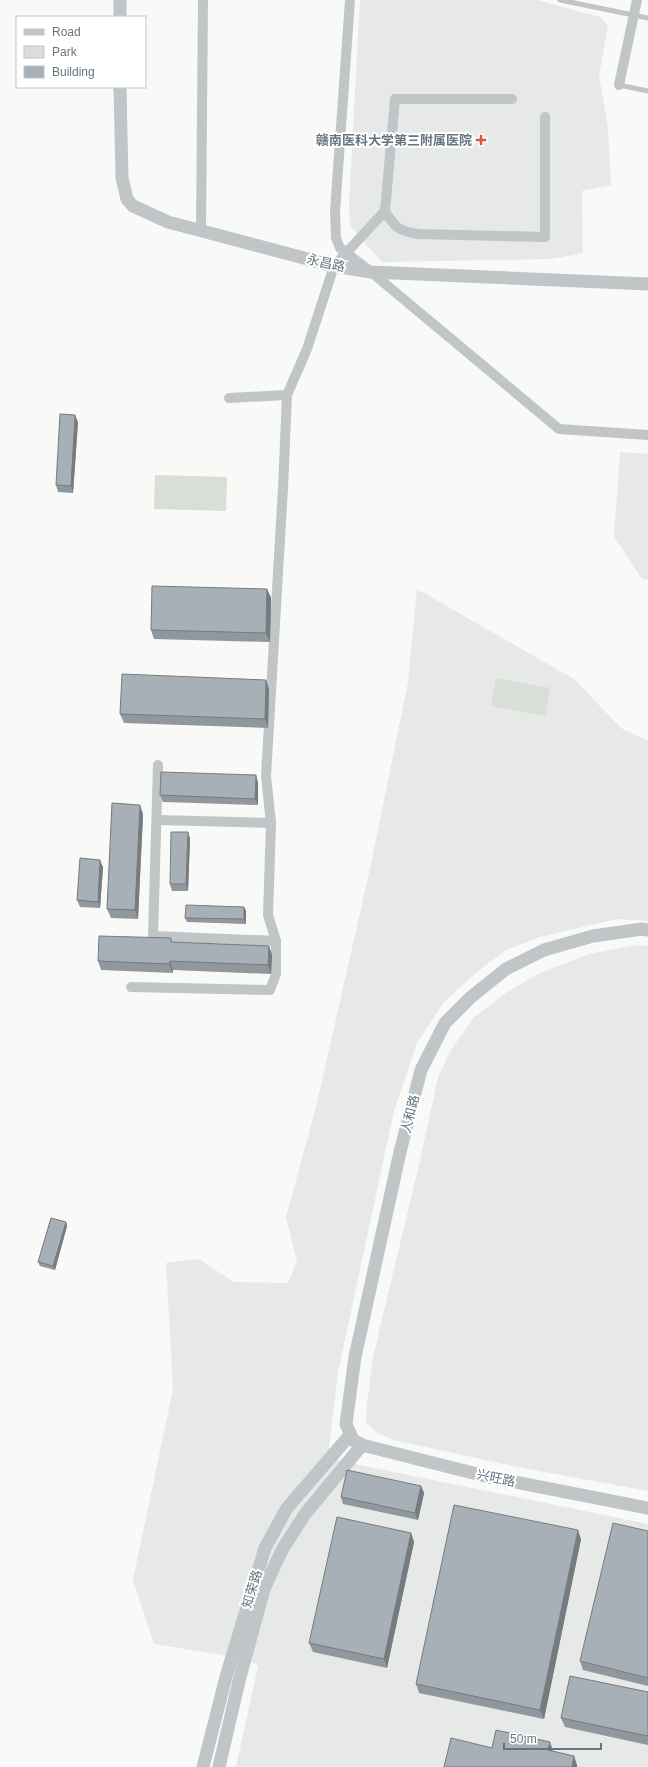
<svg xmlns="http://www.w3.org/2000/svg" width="648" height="1767" font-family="Arial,'Noto Sans SC',sans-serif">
<rect width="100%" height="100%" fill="#f9f9f7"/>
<g fill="#e7e8e8">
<polygon points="360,0 537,0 600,17 608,25 599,76 608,127 611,185 582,191 583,253 551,259 382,262 350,226 349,204"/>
<polygon points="620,452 648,454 648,580 642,579 614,536"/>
<polygon points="417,589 574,679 621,728 648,741 648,921 617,919 540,937 506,950 477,972 444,1002 417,1043 394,1111 338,1372 329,1447 340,1461 648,1524 648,1767 236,1767 258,1666 246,1659 154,1644 133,1580 173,1389 166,1263 199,1259 234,1282 288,1283 297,1261 286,1217 316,1107 370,869 408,682"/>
<polygon points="637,945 648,946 648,1491 523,1468 393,1440 376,1432 366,1423 367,1404 373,1357 421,1156 438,1077 451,1050 474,1017 510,990 540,973 589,954"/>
</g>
<g fill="#d9ded6">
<polygon points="155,475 227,477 226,511 154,509"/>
<polygon points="496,678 550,688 545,716 491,706"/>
</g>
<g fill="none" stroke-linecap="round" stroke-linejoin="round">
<g stroke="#c0c5c8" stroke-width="5">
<polyline points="560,0 648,18"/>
<polyline points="619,85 648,91"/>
</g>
<g stroke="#c0c5c8" stroke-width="10">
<polyline points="350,0 335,212 336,238 340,248 371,272 559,429 648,435"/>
<polyline points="619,85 637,0"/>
<path d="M 512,99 L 395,99 L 385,211 C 395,228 399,231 418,234 L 545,237 L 545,117"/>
<polyline points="201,230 203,0"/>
<polyline points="229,398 287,395 307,349 334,266 385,211"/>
<polyline points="158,765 153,936 276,941"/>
<polyline points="157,820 271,823"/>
<polyline points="131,987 270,990 276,974 276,941 268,915 271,823 266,776 283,488 287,395"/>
</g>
<g stroke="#c0c5c8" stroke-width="13">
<polyline points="120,0 120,17"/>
<polyline points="120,87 122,178 127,199 133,206 168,222 334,266 371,272 648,284"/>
<polyline points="648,930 642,929 593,936 544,950 506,969 471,997 445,1023 421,1070 400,1152 355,1357 346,1424 353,1440 362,1445 485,1476 648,1508"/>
<polyline points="203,1767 226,1677 265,1548 287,1508 350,1435"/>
<polyline points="219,1767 239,1681 264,1589 282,1550 305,1514 362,1445"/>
</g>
</g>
<g fill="#90979d">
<polygon points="78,422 73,493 58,492 56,485"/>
<polygon points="267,589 271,598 270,642 154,639 151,630"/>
<polygon points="266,680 269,689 268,728 124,723 120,714"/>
<polygon points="258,782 258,805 163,802 160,795"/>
<polygon points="143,814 138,919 111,918 107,909"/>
<polygon points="188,832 190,839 188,891 172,891 170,884"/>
<polygon points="103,867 100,908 80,907 77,900"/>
<polygon points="244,907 246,911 246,924 187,922 185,918"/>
<polygon points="171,938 172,942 269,946 272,955 271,974 173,970 173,973 101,970 98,961"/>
<polygon points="66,1222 67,1226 55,1270 40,1266 38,1262"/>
<polygon points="421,1486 424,1493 418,1520 343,1504 341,1497"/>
<polygon points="648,1531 648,1686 583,1670 580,1661"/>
<polygon points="411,1533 414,1542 387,1668 313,1652 309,1643"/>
<polygon points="581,1539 544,1719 419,1693 416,1684"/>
<polygon points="648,1692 648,1745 565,1727 561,1718"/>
</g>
<g fill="#757b7f">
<polygon points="75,415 78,422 73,493 71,486"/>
<polygon points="267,589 271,598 270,642 266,633"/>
<polygon points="266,680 269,689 268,728 265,719"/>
<polygon points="256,775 258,782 258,805 255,799"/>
<polygon points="140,805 143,814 138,919 135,910"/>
<polygon points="188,832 190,839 188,891 186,884"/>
<polygon points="100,860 103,867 100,908 98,902"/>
<polygon points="244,907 246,911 246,924 244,919"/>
<polygon points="269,946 272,955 271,974 268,965"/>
<polygon points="170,961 173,970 173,973 169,964"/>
<polygon points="66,1222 67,1226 55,1270 53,1266"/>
<polygon points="421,1486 424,1493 418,1520 415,1513"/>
<polygon points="578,1530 581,1539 544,1719 540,1710"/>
<polygon points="411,1533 414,1542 387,1668 384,1659"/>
<polygon points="550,1742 553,1751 551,1759 548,1750"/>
<polygon points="574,1756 577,1765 577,1767 572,1767 572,1766"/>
</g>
<g fill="#a7b0b6" stroke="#757b7f">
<polygon points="60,414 75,415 71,486 56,485"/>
<polygon points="152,586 267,589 266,633 151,630"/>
<polygon points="122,674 266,680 265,719 120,714"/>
<polygon points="161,772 256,775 255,799 160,795"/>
<polygon points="112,803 140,805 135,910 107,909"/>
<polygon points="171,832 188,832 186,884 170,884"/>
<polygon points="80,858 100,860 98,902 77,900"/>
<polygon points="186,905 244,907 244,919 185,918"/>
<polygon points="99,936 171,938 171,942 269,946 268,965 170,961 169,964 98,961"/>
<polygon points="51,1218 66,1222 53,1266 38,1262"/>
<polygon points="347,1470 421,1486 415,1513 341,1497"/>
<polygon points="454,1505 578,1530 540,1710 416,1684"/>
<polygon points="337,1517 411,1533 384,1659 309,1643"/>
<polygon points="613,1523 648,1531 648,1678 580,1661"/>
<polygon points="570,1676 648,1692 648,1736 561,1718"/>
<polygon points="496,1730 550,1742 548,1750 574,1756 572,1766 575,1767 444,1767 451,1738 492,1748"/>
</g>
<path fill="#dc5834" stroke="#fff" stroke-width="1.5" d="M479 134h4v4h4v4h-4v4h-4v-4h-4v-4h4z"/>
<g text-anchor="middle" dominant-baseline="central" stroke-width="4" stroke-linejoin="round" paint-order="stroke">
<g font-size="13" font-weight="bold" fill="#657580" stroke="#fff" text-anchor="end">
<text x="472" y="140">赣南医科大学第三附属医院</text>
</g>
<g font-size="13" fill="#657580" stroke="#fff">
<text transform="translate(326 263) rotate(13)">永昌路</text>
<text transform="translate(410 1114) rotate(-76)">人和路</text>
<text transform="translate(496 1478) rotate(12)">兴旺路</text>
<text transform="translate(252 1589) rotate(-73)">知荣路</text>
</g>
</g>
<rect x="16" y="16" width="130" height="72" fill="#ffffff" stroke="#c1c8cc"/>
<rect x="24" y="29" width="20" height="6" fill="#c0c5c8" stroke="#c1c8cc"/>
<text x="52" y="36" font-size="12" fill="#657580">Road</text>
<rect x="24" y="46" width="20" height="12" fill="#d9ded6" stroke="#c1c8cc"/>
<text x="52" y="56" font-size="12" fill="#657580">Park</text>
<rect x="24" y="66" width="20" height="12" fill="#a7b0b6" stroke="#c1c8cc"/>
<text x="52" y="76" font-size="12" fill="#657580">Building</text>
<path d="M504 1743v6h97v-6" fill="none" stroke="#657580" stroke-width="2"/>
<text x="510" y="1743" font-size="12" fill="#657580" stroke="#ffffff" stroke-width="3" paint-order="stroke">50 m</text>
</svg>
